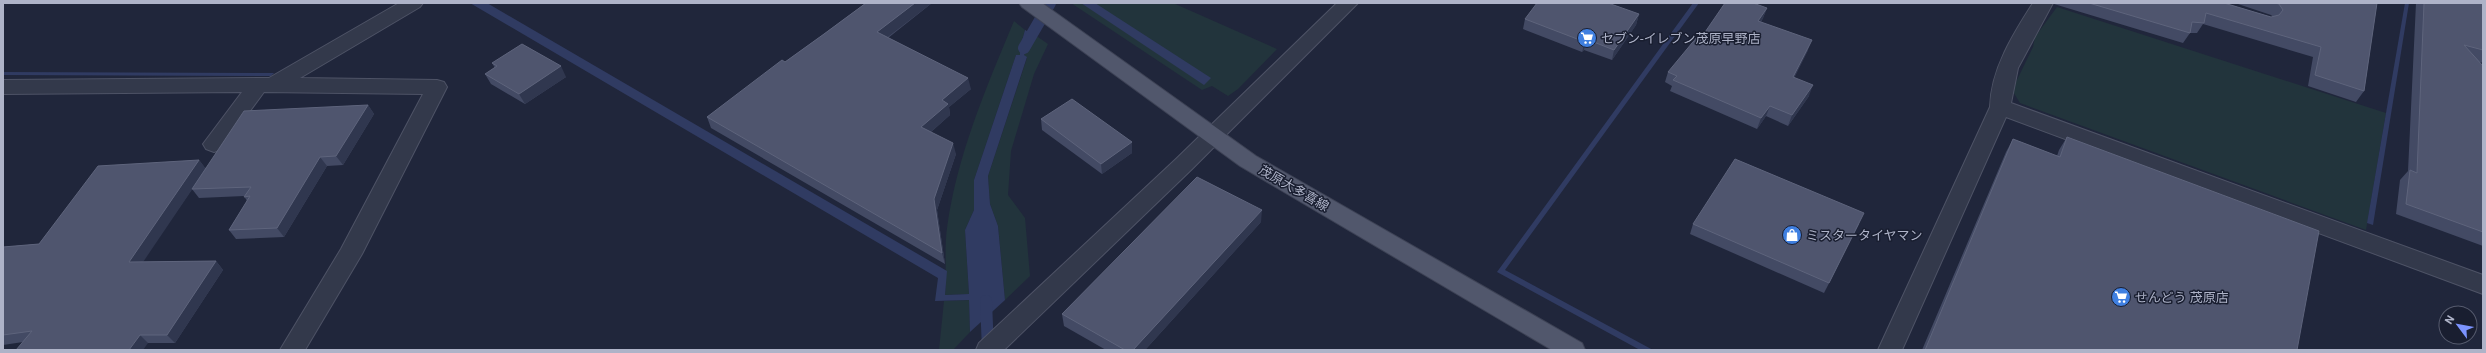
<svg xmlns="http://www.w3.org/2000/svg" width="2486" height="353" font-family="Roboto,'Noto Sans JP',sans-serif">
<rect width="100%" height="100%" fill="#20263b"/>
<g fill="#22343c">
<polygon points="1071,3 1173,3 1277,49 1238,89 1228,96 1212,86 1202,90"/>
<polygon points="2057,7 2386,113 2366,230 2020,103 2012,90 2015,84 2033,47 2035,37"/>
<path d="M 1014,21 L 1025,30 L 1020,48 L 1021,50 L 1020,55 L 1016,55 L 974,180 L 974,210 L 965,230 L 969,294 L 945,295 C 947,273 944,250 947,228 C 957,155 986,88 1014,21 Z"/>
<polygon points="1035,35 1048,44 1034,74 1011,151 1008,195 1025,218 1030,276 1005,300 998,226 990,204 988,176 1027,58 1024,55"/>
<polygon points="969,300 970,332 953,350 939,350 944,301"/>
</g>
<g fill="#303b62">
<polygon points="470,3 487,3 947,271 945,295 969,294 965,230 974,210 974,180 1016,55 1020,55 1020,48 1025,30 1035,35 1024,55 1027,57 988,176 990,204 998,226 1005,300 970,332 969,300 935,301 938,278"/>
<polygon points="1081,3 1095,3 1211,78 1204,85"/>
<polygon points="1693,3 1699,3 1505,270 1653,350 1640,350 1497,272"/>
<polygon points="2405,3 2409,3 2373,225 2367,223"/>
<polygon points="3,72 274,73 271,76 3,75"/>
</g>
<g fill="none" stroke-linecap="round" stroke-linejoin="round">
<g stroke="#303b62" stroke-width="12">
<polyline points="1024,48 1050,3"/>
<polyline points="986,301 988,350"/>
</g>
<defs>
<g id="minor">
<polygon points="399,3 423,3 420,7 300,78 437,80 444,82 447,87 362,254 305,350 280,350 341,249 423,94 264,92 222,149 214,152 206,149 203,144 242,92 3,94 3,80 269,78"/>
<polygon points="1337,3 1358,3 1192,169 1004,350 976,350 979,343 1176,159"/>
<path d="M 2033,3 L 2053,3 L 2018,68 L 2011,103 L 2483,275 L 2483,294 L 2006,117 L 1902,350 L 1878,350 L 1990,107 C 1991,69 2013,34 2033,3 Z"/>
</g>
<polygon id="major" points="1019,3 1042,3 1256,156 1582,343 1585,350 1552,350 1240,166 1022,7"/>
</defs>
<use href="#minor" stroke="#4e5366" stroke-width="2"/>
<use href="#major" stroke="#3d4255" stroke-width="2"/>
<use href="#minor" fill="#33394b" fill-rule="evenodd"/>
<use href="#major" fill="#51576c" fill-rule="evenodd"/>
</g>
<g fill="#434a64">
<polygon points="866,3 932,3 888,38 971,89 949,107 950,115 931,132 956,154 937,210 945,264 711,128 707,117 785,62 824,34"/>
<polygon points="2054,3 2224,3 2271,17 2273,17 2271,15 2235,3 2377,3 2364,91 2356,102 2308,86 2313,57 2203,24 2197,33 2190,33 2183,43 2054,4"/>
<polygon points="2416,3 2483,3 2483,63 2480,62 2483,66 2483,246 2396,214 2400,180 2408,171"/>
<polygon points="1767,8 1763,18 1761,22 1808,50 1794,78 1809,96 1788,126 1766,116 1757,129 1670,91 1672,86 1665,82 1668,72"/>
<polygon points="1639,14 1636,25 1612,60 1584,50 1582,52 1523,29 1525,19"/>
<polygon points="492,63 566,77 525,104 491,84 485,74 495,68"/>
<polygon points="368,105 374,114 343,165 327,166 284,237 236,239 229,230 247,201 244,196 199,198 192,189 142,262 216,261 223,270 175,343 148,343 23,342 3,345 3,247 39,244 199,160 205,168"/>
<polygon points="1041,119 1132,153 1102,174 1042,130"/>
<polygon points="2067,137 2297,350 1922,350 2006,152 2013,139 2057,156 2059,150"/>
<polygon points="1261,222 1145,350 1106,350 1064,326 1062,314"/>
<polygon points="1693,224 1859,224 1824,293 1690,234"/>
</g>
<g fill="#30374f">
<polygon points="915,3 932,3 880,43 877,32"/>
<polygon points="1767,8 1763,18 1755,31 1758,21"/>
<polygon points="1639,14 1636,25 1612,60 1614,50"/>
<polygon points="1586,39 1584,50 1582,52 1585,42"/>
<polygon points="1812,40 1808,50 1789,88 1793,77"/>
<polygon points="561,66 566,77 525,104 519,94"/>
<polygon points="968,78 971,89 949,107 950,115 924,138 921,127 942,100"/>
<polygon points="1813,85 1809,96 1788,126 1792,115"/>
<polygon points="368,105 374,114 343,165 336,156"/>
<polygon points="1770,106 1766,116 1757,129 1761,118"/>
<polygon points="1132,142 1132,153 1102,174 1101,164"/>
<polygon points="953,143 956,154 937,210 945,264 942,253 934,199"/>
<polygon points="320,157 327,166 284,237 277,228"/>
<polygon points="199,160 206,169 137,271 129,262"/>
<polygon points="1262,210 1261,222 1145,350 1133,350"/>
<polygon points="216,261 223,270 175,343 167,335"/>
<polygon points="140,335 148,343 143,350 129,350"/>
</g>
<g fill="#4f556e" stroke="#5e647c">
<polygon points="866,3 915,3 877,32 968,78 942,100 948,104 921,127 953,143 934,199 942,253 707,117 782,60 785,62 824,34"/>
<polygon points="1537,3 1608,3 1639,14 1614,50 1586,39 1585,42 1525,19"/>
<polygon points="1725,3 1753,3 1767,8 1758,21 1812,40 1793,77 1813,85 1792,115 1770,106 1761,118 1673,80 1677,76 1668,72 1697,37 1701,38"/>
<polygon points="2089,3 2224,3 2271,17 2279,15 2283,10 2279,4 2275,3 2377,3 2364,91 2315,75 2321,47 2206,13 2204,23 2192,22 2190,33"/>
<polygon points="2424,3 2483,3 2483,50 2464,45 2483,66 2483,232 2406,204 2410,170 2417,173"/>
<polygon points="522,44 561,66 519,94 485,74 497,66 492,63"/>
<polygon points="1072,99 1132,142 1101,164 1041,119"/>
<polygon points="368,105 336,156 320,157 277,228 229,230 250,196 244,197 251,187 192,189 244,111"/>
<polygon points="2067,137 2319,231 2297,350 1925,350 2013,139 2060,157"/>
<polygon points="1735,159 1864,213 1829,283 1693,224"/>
<polygon points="199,160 129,262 216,261 167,335 140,335 129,350 16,350 32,331 3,335 3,247 39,244 98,166"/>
<polygon points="1197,177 1262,210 1133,350 1125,350 1062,314"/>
</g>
<defs>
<symbol id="supermarket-disc" viewBox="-11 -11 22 22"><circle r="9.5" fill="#3f7fe0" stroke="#191e30"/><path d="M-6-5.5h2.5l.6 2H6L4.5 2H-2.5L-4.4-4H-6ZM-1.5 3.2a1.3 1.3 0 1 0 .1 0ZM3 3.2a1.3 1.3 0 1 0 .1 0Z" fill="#fff"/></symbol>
<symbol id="shop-disc" viewBox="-11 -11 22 22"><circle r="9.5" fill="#3f7fe0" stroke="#191e30"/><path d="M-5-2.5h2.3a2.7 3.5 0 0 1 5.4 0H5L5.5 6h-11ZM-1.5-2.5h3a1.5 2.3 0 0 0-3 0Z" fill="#fff"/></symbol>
</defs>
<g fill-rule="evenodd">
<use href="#supermarket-disc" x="1576" y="27" width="22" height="22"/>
<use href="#shop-disc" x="1781" y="224" width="22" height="22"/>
<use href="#supermarket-disc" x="2110" y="286" width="22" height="22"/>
</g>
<g text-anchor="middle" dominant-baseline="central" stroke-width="3" stroke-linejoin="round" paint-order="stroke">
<g font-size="13" fill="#aeb3c8" stroke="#191e30" text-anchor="start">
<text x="1601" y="38">セブン-イレブン茂原早野店</text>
<text x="1806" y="235">ミスタータイヤマン</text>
<text x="2135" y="297">せんどう 茂原店</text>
</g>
<g font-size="13" fill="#aeb3c8" stroke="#191e30">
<text transform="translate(1294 188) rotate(30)">茂原大多喜線</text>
</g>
</g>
<rect width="2486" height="353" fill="none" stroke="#aeb3c8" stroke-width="8"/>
<g transform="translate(2458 325) rotate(302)"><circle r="19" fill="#191e30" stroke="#555a6d"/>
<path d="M0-3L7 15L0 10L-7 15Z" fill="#7c94ff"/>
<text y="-6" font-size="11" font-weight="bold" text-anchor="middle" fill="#aeb3c8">N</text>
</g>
</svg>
